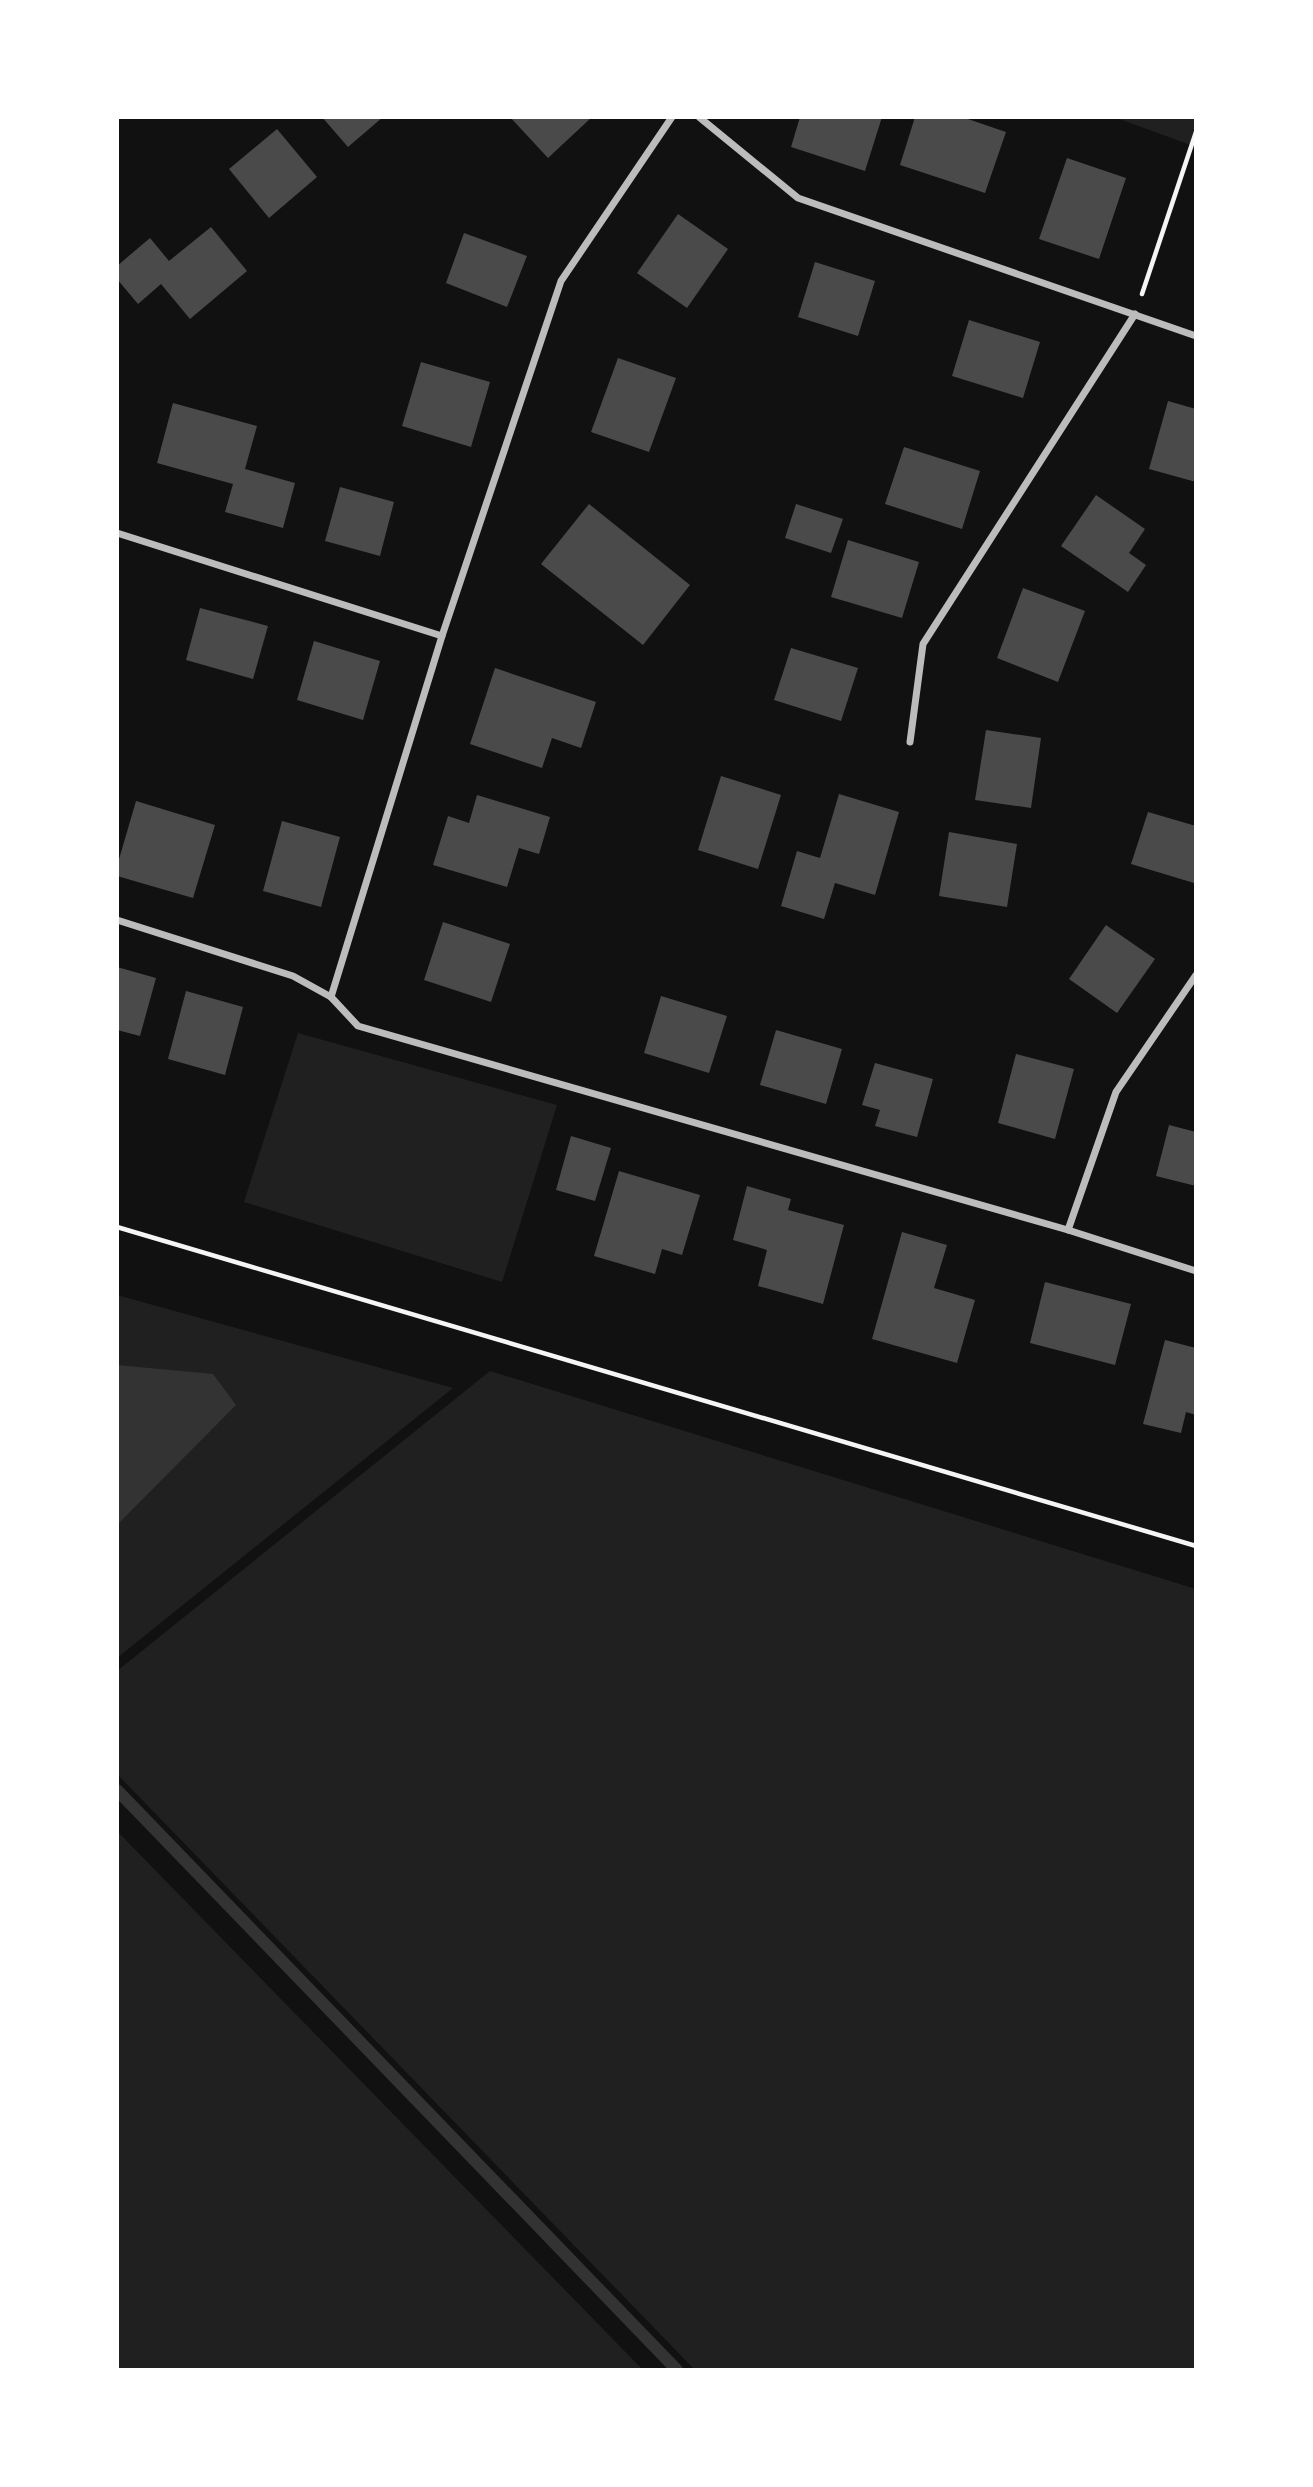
<svg xmlns="http://www.w3.org/2000/svg" width="1313" height="2487" font-family="'Work Sans',sans-serif">
<rect width="100%" height="100%" fill="#111"/>
<g fill="#202020">
<polygon points="1114,117 1196,117 1196,147"/>
<polygon points="298,1033 557,1105 502,1282 244,1202"/>
<polygon points="117,1295 453,1388 117,1658"/>
<polygon points="490,1371 1196,1589 1196,2370 695,2370 117,1774 117,1671"/>
<polygon points="117,1831 643,2370 117,2370"/>
</g>
<polygon fill="#333" points="117,1365 213,1374 236,1405 117,1525"/>
<g fill="none" stroke-linecap="round" stroke-linejoin="round">
<polyline stroke="#333" stroke-width="12" points="117,1790 677,2370"/>
</g>
<g fill="#4a4a4a">
<polygon points="322,117 383,117 348,147"/>
<polygon points="510,117 592,117 548,158"/>
<polygon points="800,117 882,117 865,171 791,147"/>
<polygon points="915,117 962,117 1006,132 985,193 900,165"/>
<polygon points="277,129 317,177 269,218 229,169"/>
<polygon points="1067,158 1126,178 1099,259 1039,239"/>
<polygon points="678,214 728,249 687,308 637,273"/>
<polygon points="211,227 247,271 190,319 161,284 138,304 117,279 117,266 150,238 169,261"/>
<polygon points="464,233 527,256 507,307 446,283"/>
<polygon points="815,262 875,281 858,336 798,317"/>
<polygon points="969,320 1040,342 1023,398 952,376"/>
<polygon points="618,358 676,378 649,452 591,432"/>
<polygon points="421,362 490,382 471,447 402,426"/>
<polygon points="1168,401 1196,409 1196,482 1149,469"/>
<polygon points="173,403 257,426 245,469 295,483 283,528 225,512 233,484 157,463"/>
<polygon points="904,447 980,471 962,529 885,504"/>
<polygon points="340,487 394,502 380,556 325,541"/>
<polygon points="1096,495 1145,529 1129,553 1146,565 1128,592 1061,546"/>
<polygon points="589,504 690,585 643,645 541,564"/>
<polygon points="796,504 843,519 831,553 785,538"/>
<polygon points="848,540 919,562 902,618 831,597"/>
<polygon points="1023,588 1085,611 1058,682 997,658"/>
<polygon points="200,608 268,626 253,679 186,660"/>
<polygon points="314,641 380,661 363,720 297,700"/>
<polygon points="791,648 858,668 841,721 774,700"/>
<polygon points="495,668 596,702 581,748 552,738 542,768 470,744"/>
<polygon points="986,730 1041,738 1031,808 975,800"/>
<polygon points="721,776 781,795 758,869 698,850"/>
<polygon points="839,794 899,812 875,895 835,883 824,919 781,906 797,851 820,858"/>
<polygon points="477,795 550,817 539,854 519,848 507,887 433,865 448,816 469,823"/>
<polygon points="136,801 215,825 193,898 117,876 117,866"/>
<polygon points="1148,812 1196,826 1196,877 1194,883 1131,864"/>
<polygon points="282,821 340,837 321,907 263,891"/>
<polygon points="949,832 1017,844 1007,907 939,896"/>
<polygon points="443,922 510,944 491,1002 424,980"/>
<polygon points="1106,925 1155,959 1117,1013 1069,979"/>
<polygon points="117,967 156,978 140,1036 117,1030"/>
<polygon points="186,991 243,1007 225,1075 168,1059"/>
<polygon points="661,996 727,1016 709,1073 644,1053"/>
<polygon points="776,1030 842,1049 826,1104 760,1085"/>
<polygon points="1016,1054 1074,1069 1055,1139 998,1123"/>
<polygon points="875,1063 933,1079 917,1137 875,1126 880,1110 862,1105"/>
<polygon points="1169,1125 1196,1132 1196,1186 1156,1176"/>
<polygon points="571,1136 611,1148 595,1201 556,1190"/>
<polygon points="619,1171 700,1195 682,1255 662,1249 655,1274 594,1256"/>
<polygon points="747,1186 791,1199 788,1210 844,1225 823,1304 758,1286 767,1250 733,1240"/>
<polygon points="902,1232 947,1245 934,1288 975,1300 957,1363 872,1339"/>
<polygon points="1045,1282 1131,1304 1115,1365 1030,1343"/>
<polygon points="1165,1340 1196,1348 1196,1415 1186,1412 1181,1433 1143,1424"/>
</g>
<g fill="none" stroke-linecap="round" stroke-linejoin="round">
<g stroke="#f5f5f5" stroke-width="4.5">
<polyline points="1142,294 1196,132"/>
<polyline points="117,1227 1196,1546"/>
</g>
<g stroke="#bcbcbc" stroke-width="7">
<polyline points="672,117 561,281 442,636 331,997 358,1026 1068,1230 1196,1271"/>
<polyline points="699,117 798,198 1196,336"/>
<polyline points="117,533 442,636"/>
<polyline points="910,742 923,644 1135,314"/>
<polyline points="117,920 293,976 331,997"/>
<polyline points="1068,1230 1116,1092 1196,975"/>
</g>
</g>
<rect width="1313" height="2487" fill="none" stroke="#ffffff" stroke-width="238"/>
</svg>
